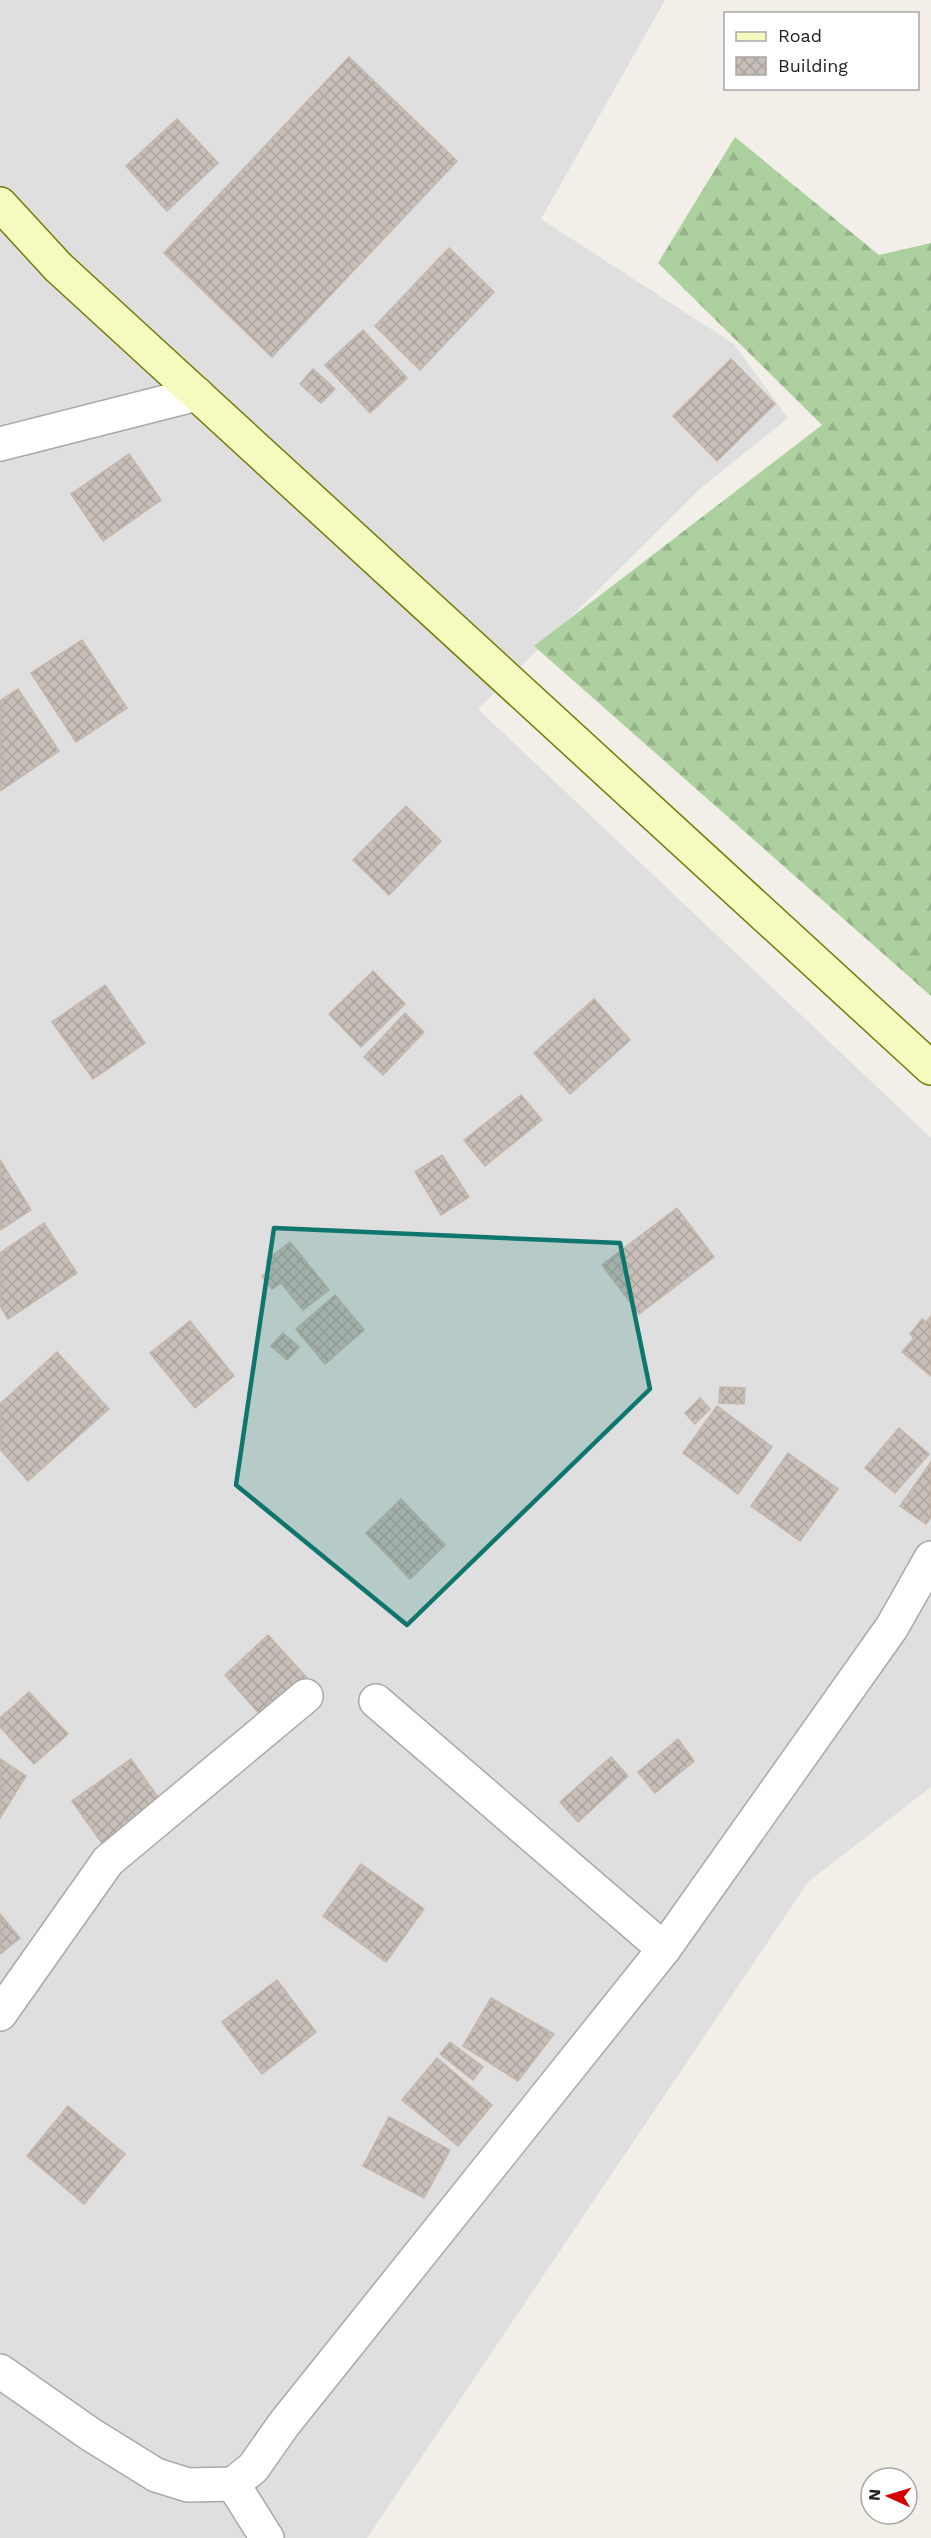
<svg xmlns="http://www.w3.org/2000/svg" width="931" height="2538" font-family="'Work Sans',sans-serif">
<defs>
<pattern id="forest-firs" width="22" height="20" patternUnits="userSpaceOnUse" patternTransform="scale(1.5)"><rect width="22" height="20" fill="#add19e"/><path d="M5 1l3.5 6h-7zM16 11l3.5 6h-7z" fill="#95b388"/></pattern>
<pattern id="building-cross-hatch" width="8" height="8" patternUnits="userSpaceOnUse" patternTransform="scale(1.5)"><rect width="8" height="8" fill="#c7bfb8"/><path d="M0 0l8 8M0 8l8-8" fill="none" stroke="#aba49e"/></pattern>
</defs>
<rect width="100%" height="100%" fill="#f2efe9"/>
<polygon fill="#e0dfdf" points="0,0 665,0 541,219 734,344 788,418 701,488 478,709 931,1138 931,1787 808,1882 367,2538 0,2538"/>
<polygon fill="url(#forest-firs)" points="735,137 879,255 931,243 931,996 534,646 822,425 658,263"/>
<g fill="url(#building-cross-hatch)" stroke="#c4b6ab" stroke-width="1.5">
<polygon points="349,57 457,161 272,357 164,253"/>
<polygon points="177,119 218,163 167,211 126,166"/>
<polygon points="449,248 494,292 420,370 375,326"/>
<polygon points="363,330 407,378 370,413 325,365"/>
<polygon points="731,359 775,404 717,461 673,416"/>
<polygon points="313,369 335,389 321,403 300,384"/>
<polygon points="129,454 161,500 103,541 71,494"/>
<polygon points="82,640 127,708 76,742 31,673"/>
<polygon points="18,689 59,751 0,791 0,701"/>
<polygon points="406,806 441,841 389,895 353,860"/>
<polygon points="373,971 405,1004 361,1047 329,1014"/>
<polygon points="105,985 145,1043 93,1079 52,1022"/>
<polygon points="594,999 630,1040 570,1094 534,1053"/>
<polygon points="405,1013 424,1032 383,1075 364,1057"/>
<polygon points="521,1095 542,1120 485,1166 464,1140"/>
<polygon points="442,1155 469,1197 441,1215 415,1172"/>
<polygon points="0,1160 31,1210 0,1230"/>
<polygon points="677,1208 714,1257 639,1314 602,1265"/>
<polygon points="44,1223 77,1273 8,1319 0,1306 0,1253"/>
<polygon points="290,1242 329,1290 303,1310 281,1283 272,1289 262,1276 273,1267 267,1260"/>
<polygon points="335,1295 364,1330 325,1364 296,1329"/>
<polygon points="931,1316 931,1376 902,1352 914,1338 910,1334 922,1319 926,1322"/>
<polygon points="190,1321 234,1376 195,1408 150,1353"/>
<polygon points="283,1333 299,1347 287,1360 271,1346"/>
<polygon points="57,1352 109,1409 28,1481 0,1449 0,1404"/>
<polygon points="720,1387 745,1388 744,1404 719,1403"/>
<polygon points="700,1398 710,1409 695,1424 685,1413"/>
<polygon points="717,1406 772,1447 738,1494 683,1453"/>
<polygon points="899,1428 929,1454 895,1493 865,1468"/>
<polygon points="788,1453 838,1489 800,1541 751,1506"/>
<polygon points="931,1462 931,1517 926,1524 900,1506"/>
<polygon points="401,1499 445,1545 410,1579 366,1533"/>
<polygon points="268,1635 308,1679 264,1719 225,1675"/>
<polygon points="29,1692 68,1734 34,1764 0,1727 0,1718"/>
<polygon points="678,1739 694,1761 655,1793 638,1772"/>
<polygon points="611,1757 628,1776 578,1822 560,1802"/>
<polygon points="0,1759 26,1776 0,1818"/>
<polygon points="131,1759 165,1807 106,1849 72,1801"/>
<polygon points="361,1864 424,1909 386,1962 323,1916"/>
<polygon points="0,1914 20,1938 0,1954"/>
<polygon points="277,1980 316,2032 262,2074 222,2022"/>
<polygon points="491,1998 554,2034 518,2081 463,2046"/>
<polygon points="450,2042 483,2067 473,2080 440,2054"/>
<polygon points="437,2058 492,2105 458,2146 402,2100"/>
<polygon points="68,2106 125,2154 84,2204 27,2156"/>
<polygon points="389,2117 450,2150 424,2198 363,2166"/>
</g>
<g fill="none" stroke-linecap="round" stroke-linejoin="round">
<defs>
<g id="street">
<polyline points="0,444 197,394"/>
<polyline points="376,1701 664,1949"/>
<polyline points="0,2014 108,1861 306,1696"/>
<polyline points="0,2371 90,2434 156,2475 188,2485 233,2484 253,2468 284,2424 664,1949 892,1627 931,1558"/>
<polyline points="233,2484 267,2538"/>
</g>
<polyline id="secondary" points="0,204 58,267 931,1068"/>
</defs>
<use href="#street" stroke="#a9a9a9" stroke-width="36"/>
<use href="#secondary" stroke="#707d05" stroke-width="36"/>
<use href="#street" stroke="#fff" stroke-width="33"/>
<use href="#secondary" stroke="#f7fabf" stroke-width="33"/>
</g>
<path fill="#0f766e" fill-opacity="0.2" stroke="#0f766e" stroke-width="4.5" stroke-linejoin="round" d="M 274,1228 L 620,1243 L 650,1389 L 407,1625 L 236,1485 Z"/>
<rect x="724" y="12" width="195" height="78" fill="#ffffff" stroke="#a7a7a7" stroke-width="1.5"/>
<rect x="736" y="32" width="30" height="9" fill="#f7fabf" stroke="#a7a7a7" stroke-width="1.5"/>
<text x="778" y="42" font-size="18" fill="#222222">Road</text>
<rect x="736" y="57" width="30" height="18" fill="url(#building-cross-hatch)" stroke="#a7a7a7" stroke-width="1.5"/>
<text x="778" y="72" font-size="18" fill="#222222">Building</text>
<g transform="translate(889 2496) rotate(274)"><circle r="28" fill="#ffffff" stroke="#a7a7a7" stroke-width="1.5"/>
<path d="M0-4.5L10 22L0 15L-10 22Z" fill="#d40000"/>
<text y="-9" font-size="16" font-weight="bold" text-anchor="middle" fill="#222222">N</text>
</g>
</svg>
